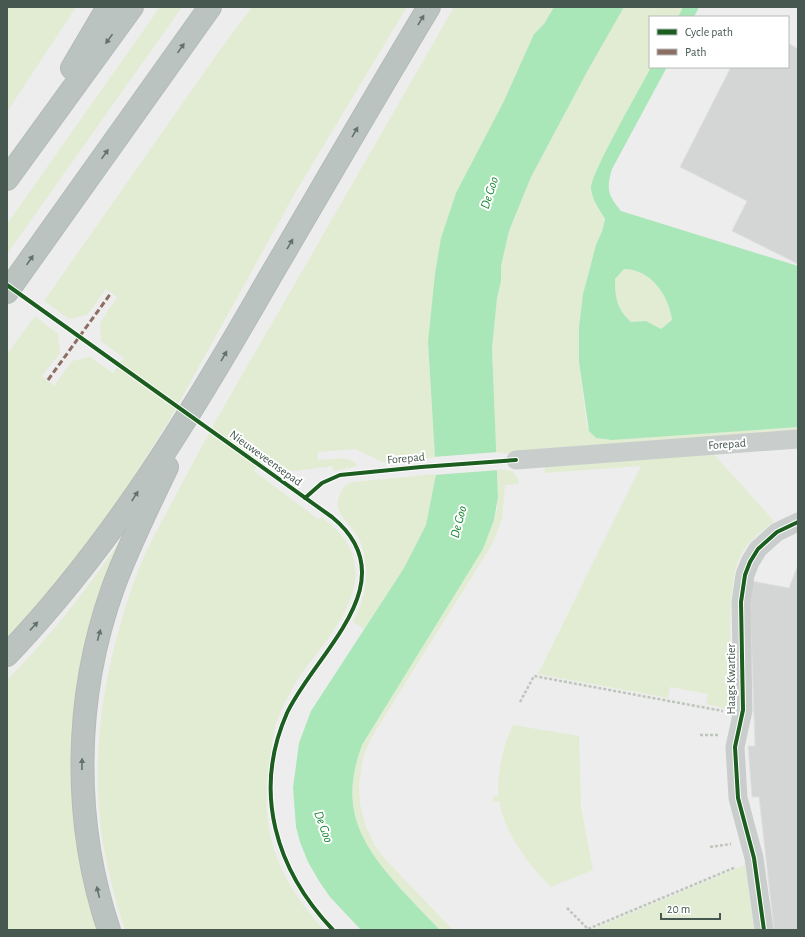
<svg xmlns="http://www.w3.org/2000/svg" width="805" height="937" font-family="'Alegreya Sans',sans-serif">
<rect width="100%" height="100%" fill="#eeedee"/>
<g fill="#e2ecd3">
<polygon points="7,7 76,7 7,112"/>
<polygon points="160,7 182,7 7,254 7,224"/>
<polygon points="252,7 407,7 295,193 170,419 102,527 7,642 7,354 35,316 58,334 60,353 42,376 54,386 72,361 90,357 113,373 124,358 101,341 100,323 117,297 106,289 87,315 69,319 44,301 222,47"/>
<path d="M 454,7 L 554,7 L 544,24 L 534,34 L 504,101 L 428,342 L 435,458 L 383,462 L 355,449 L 318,452 L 318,460 C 331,460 350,454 358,466 L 334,471 L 332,466 L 296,471 L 286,470 L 263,458 L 254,471 L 318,519 L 322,517 C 331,525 341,533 347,543 C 377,592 320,645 296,682 C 289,694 282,708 277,720 C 273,730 273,742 271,753 C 257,826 275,876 324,930 L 125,930 C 111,887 100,841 98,795 C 95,719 111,642 138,571 C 149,543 165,516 179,489 C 209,432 241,376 274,320 C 334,216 394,111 454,7 Z"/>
<polygon points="624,7 683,7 678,17 650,17 651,67 599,166 595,204 605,219 586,280 579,327 579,362 587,427 605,440 798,427 798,434 514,455 496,452 492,348 497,298 501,281 500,266 509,232 531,177 588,70"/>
<path d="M 624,269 C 652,269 668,295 672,320 L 661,329 L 646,321 L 631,322 C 617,309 615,298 615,279 Z"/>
<path d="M 711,451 L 774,521 C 763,531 751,539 743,551 C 723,582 732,671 733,710 L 706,704 L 708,694 L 670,687 L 668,698 L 538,674 L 641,466 L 544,473 L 546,465 Z"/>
<path d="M 497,469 L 512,471 L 517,477 L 519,484 L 505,485 L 502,518 L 493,543 L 371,738 L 363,758 L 359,784 L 360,804 L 366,827 L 375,846 L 384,858 L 453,930 L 440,930 C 426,916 413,902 400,888 C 359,842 339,807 362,745 L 483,549 L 497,510 L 498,487 Z"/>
<path d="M 436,474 L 426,525 L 404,568 L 364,629 L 353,622 C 363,603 369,581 365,560 C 364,552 362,544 358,537 C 350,522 331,513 340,494 C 343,487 345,484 353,482 Z"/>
<path d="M 132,524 L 87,656 L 100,930 L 7,930 L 7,680 C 56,631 93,581 132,524 Z"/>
<path d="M 513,725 L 579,736 L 581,807 L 593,870 L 551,887 C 528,864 505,834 499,801 L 493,802 L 493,797 L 498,796 C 498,771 502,748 513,725 Z"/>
<polygon points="745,865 754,930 593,929"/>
</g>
<g fill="#a9e7b8" fill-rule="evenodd">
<path d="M 554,7 L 624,7 L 588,70 L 531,177 L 509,231 L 501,266 L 501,281 L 497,298 L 492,348 L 498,497 L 494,520 L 483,549 L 362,745 C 339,807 359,842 400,888 C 413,902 426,916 440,930 L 361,930 L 330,897 L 319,881 L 308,862 L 300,842 L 296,827 L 293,788 L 299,743 L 311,711 L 404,568 L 426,525 L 436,474 L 428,342 L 435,274 L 441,238 L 456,193 L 504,101 L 534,34 L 544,24 Z"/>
<polygon points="683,7 699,7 694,17 678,17"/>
<path d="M 651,67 L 667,67 L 612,169 C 606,189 608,195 621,211 L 798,266 L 798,427 L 612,440 L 596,438 L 589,431 L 579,362 L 579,327 L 583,294 L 596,245 L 602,231 L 605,219 C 599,209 592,200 591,188 C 591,173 641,87 651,67 ZM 624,269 C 651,269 669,296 672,320 L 661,329 L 646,321 L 631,322 C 617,309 615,298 615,279 Z"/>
</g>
<polygon fill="#eeedee" points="498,452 499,470 434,475 433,457"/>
<g fill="#d4d5d5" stroke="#dfe0e0">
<polygon points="788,43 798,49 798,264 732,231 747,201 680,167 731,67 788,67"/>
<polygon points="798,565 798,930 774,930 759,797 752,797 748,746 755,746 750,602 752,581 789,588"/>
</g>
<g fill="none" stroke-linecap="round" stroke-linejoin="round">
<defs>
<g id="highway">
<polyline points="72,68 108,7"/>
<polyline points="7,179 132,7"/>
<polyline points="7,292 210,7"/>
<path d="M 7,655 C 113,544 191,415 267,282 C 321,190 374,98 429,7"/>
<path d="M 109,930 C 72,820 74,697 113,588 C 128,547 148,507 167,467"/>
</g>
</defs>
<use href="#highway" stroke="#b3bcb8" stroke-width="24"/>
<g stroke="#bec6bb" stroke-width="2.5" stroke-dasharray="3 2" stroke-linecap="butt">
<polyline points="520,702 534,676 723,711"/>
<polyline points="700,735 718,735"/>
<polyline points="710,847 731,844"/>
<polyline points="567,908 588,929 736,867"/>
</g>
<g stroke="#c9cecc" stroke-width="19">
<polyline points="516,460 798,439"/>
<polyline points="764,930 754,858 738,798 735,747 743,710 741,602 745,575 750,562 758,549 777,532 798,522"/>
</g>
<use href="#highway" stroke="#bac3bf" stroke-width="22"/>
<polyline stroke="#8d6e63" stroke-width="3" stroke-dasharray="6 3" stroke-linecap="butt" points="48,380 111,293"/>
<defs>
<g id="cycleway">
<path d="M 7,285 L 332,517 C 410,581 315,653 287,713 C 252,792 276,870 333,930"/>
<polyline points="305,498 322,483 340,475 421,467 516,460"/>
<polyline points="764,930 754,858 738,798 735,747 743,710 741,602 745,575 750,562 758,549 777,532 798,522"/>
</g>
</defs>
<use href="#cycleway" stroke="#fff" stroke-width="6"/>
<use href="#cycleway" stroke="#1b5e20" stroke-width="4"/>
</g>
<defs><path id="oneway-solid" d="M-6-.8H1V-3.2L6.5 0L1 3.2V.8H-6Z"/></defs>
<g fill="#63736b">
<use href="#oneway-solid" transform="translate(421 20) rotate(-59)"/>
<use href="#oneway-solid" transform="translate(109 39) rotate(126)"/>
<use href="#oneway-solid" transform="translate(181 48) rotate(-55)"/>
<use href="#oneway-solid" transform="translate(355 132) rotate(-60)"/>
<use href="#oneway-solid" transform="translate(105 154) rotate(-55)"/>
<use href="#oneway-solid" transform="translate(290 244) rotate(-60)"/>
<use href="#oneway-solid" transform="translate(30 260) rotate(-55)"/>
<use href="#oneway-solid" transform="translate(224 356) rotate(-60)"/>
<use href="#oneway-solid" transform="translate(135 496) rotate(-57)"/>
<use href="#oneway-solid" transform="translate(34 626) rotate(-47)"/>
<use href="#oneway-solid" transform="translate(99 635) rotate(-75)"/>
<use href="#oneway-solid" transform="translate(82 764) rotate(-89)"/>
<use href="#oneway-solid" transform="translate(98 892) rotate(-104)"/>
</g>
<g text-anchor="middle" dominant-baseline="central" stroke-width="4" stroke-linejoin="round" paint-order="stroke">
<g font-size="12" fill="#46584f" stroke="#fff">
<text transform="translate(727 444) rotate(-4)">Forepad</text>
<text transform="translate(266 458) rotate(36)">Nieuweveensepad</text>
<text transform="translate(406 458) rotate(-5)">Forepad</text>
<text transform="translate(731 679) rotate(-90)">Haags Kwartier</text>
</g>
<g font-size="13" font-style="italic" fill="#158730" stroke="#fff">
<text transform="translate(490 193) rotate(-72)">De Goo</text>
<text transform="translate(459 522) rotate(-75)">De Goo</text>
<text transform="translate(323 827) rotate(70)">De Goo</text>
</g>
</g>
<rect width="805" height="937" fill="none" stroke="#46584f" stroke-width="16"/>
<rect x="649" y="16" width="140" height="52" fill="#ffffff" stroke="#b5bcb9"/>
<rect x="657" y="29" width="20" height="6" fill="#1b5e20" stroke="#b5bcb9"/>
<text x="685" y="36" font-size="12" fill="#46584f">Cycle path</text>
<rect x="657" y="49" width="20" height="6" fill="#8d6e63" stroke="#b5bcb9"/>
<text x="685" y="56" font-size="12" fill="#46584f">Path</text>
<path d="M661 913v6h59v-6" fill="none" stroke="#46584f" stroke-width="2"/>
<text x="667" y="913" font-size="12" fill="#46584f" stroke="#ffffff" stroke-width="3" paint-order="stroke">20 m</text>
</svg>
